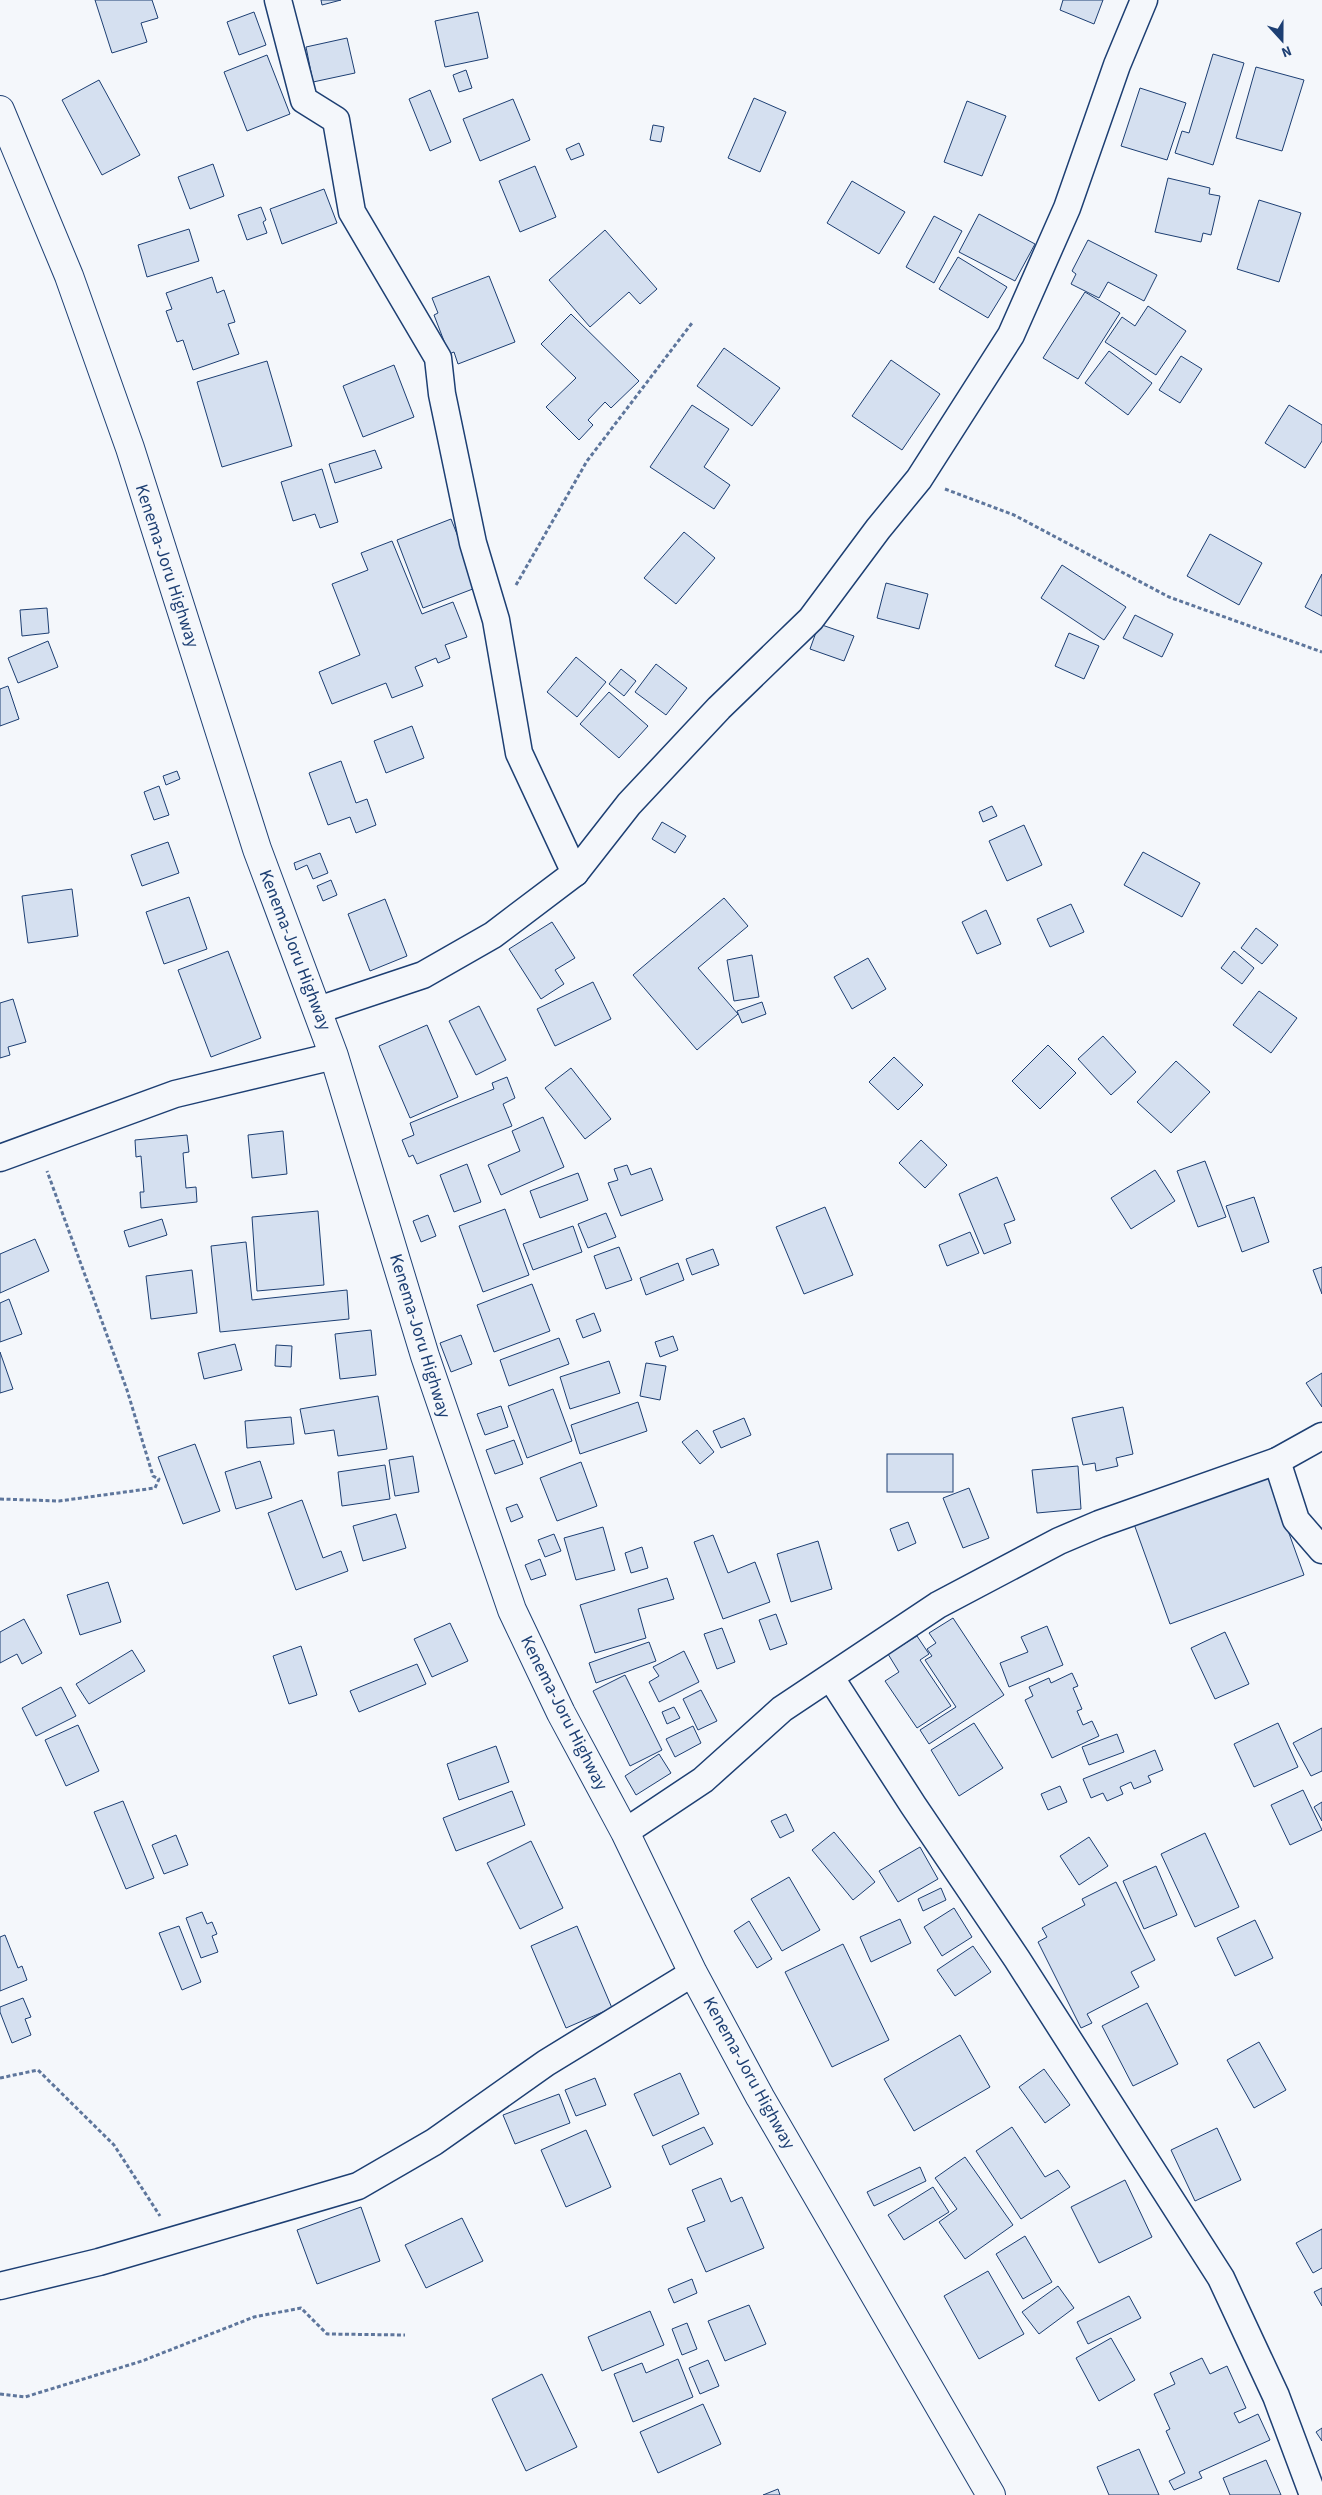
<svg xmlns="http://www.w3.org/2000/svg" width="1322" height="2495" font-family="'Source Sans 3',sans-serif">
<rect width="100%" height="100%" fill="#f4f7fb"/>
<g fill="#d5e0f0" stroke="#1d3f73">
<polygon points="95,0 152,0 158,18 141,23 147,42 112,53"/>
<polygon points="321,0 341,0 322,5"/>
<polygon points="1063,0 1103,0 1094,24 1060,10"/>
<polygon points="254,12 266,45 239,55 227,22"/>
<polygon points="478,12 488,58 445,67 435,21"/>
<polygon points="347,38 355,73 313,82 306,47"/>
<polygon points="1213,54 1244,63 1213,165 1175,153 1182,131 1189,133"/>
<polygon points="267,55 290,114 247,131 224,72"/>
<polygon points="1256,67 1304,80 1282,151 1236,138"/>
<polygon points="466,70 472,88 459,92 453,75"/>
<polygon points="99,80 140,155 102,175 62,100"/>
<polygon points="1140,88 1186,103 1167,160 1121,146"/>
<polygon points="430,90 451,142 430,151 409,99"/>
<polygon points="754,98 786,112 760,172 728,158"/>
<polygon points="513,99 530,140 480,161 463,119"/>
<polygon points="967,101 1006,116 982,176 944,162"/>
<polygon points="653,125 664,127 661,142 650,140"/>
<polygon points="579,143 584,155 571,160 566,149"/>
<polygon points="213,164 224,196 190,209 178,177"/>
<polygon points="535,166 556,217 520,232 499,181"/>
<polygon points="1168,178 1210,188 1209,194 1220,196 1211,235 1203,233 1201,242 1155,232"/>
<polygon points="852,181 905,212 879,254 827,223"/>
<polygon points="324,189 337,223 282,244 270,209"/>
<polygon points="1259,200 1301,213 1279,282 1237,269"/>
<polygon points="261,207 266,220 263,222 267,233 247,240 238,215"/>
<polygon points="979,214 1035,244 1015,281 959,252"/>
<polygon points="934,216 962,231 934,283 906,267"/>
<polygon points="189,229 199,261 147,277 138,245"/>
<polygon points="605,230 657,289 640,304 629,292 590,327 549,280"/>
<polygon points="1088,240 1157,275 1144,301 1108,282 1099,298 1071,284 1076,274 1072,271"/>
<polygon points="958,257 1007,287 988,318 939,289"/>
<polygon points="489,276 515,342 458,364 454,352 449,354 434,315 438,313 432,298"/>
<polygon points="212,277 217,293 224,290 235,322 228,324 239,354 193,370 183,340 177,342 166,311 172,309 166,293"/>
<polygon points="1085,292 1120,313 1078,379 1043,358"/>
<polygon points="1148,306 1186,331 1156,375 1105,342 1122,317 1135,326"/>
<polygon points="571,314 639,381 611,408 605,402 588,420 593,425 579,440 546,407 576,378 541,344"/>
<polygon points="724,348 780,388 752,426 697,386"/>
<polygon points="1109,351 1152,383 1128,415 1085,383"/>
<polygon points="1181,356 1202,369 1180,403 1159,390"/>
<polygon points="891,360 940,394 902,450 852,416"/>
<polygon points="267,361 292,446 222,467 197,382"/>
<polygon points="394,365 414,417 363,437 343,386"/>
<polygon points="692,405 729,429 704,467 730,485 714,509 650,467"/>
<polygon points="1289,405 1322,425 1322,441 1305,468 1265,443"/>
<polygon points="375,450 382,468 335,483 329,464"/>
<polygon points="322,469 338,522 320,528 315,514 293,521 281,482"/>
<polygon points="451,519 478,587 423,608 397,540"/>
<polygon points="684,532 715,558 676,604 644,578"/>
<polygon points="1210,534 1262,563 1239,605 1187,576"/>
<polygon points="392,541 422,614 453,602 467,637 445,645 450,658 438,663 436,658 415,667 423,686 392,698 386,683 332,704 319,672 360,655 332,584 368,570 361,553"/>
<polygon points="1062,565 1126,607 1104,640 1041,598"/>
<polygon points="1322,574 1322,616 1305,607"/>
<polygon points="886,583 928,594 919,629 877,618"/>
<polygon points="47,608 49,633 22,636 20,610"/>
<polygon points="1135,615 1173,634 1162,657 1123,638"/>
<polygon points="819,624 854,636 844,661 810,649"/>
<polygon points="1069,633 1099,646 1084,679 1055,666"/>
<polygon points="48,641 58,667 18,683 8,658"/>
<polygon points="576,657 606,682 577,717 547,692"/>
<polygon points="656,664 687,688 666,715 635,692"/>
<polygon points="621,669 636,681 624,696 609,684"/>
<polygon points="8,686 19,719 0,726 0,689"/>
<polygon points="609,692 648,726 619,758 580,724"/>
<polygon points="412,726 424,758 386,773 374,741"/>
<polygon points="341,761 356,803 367,799 376,825 356,833 350,817 328,825 309,773"/>
<polygon points="177,771 180,779 166,785 163,776"/>
<polygon points="159,786 169,815 154,820 144,792"/>
<polygon points="992,806 997,816 983,822 979,812"/>
<polygon points="662,822 686,836 675,853 652,839"/>
<polygon points="1024,825 1042,865 1007,881 989,841"/>
<polygon points="168,842 179,873 142,886 131,855"/>
<polygon points="1143,852 1200,883 1182,917 1124,885"/>
<polygon points="320,853 328,873 313,879 307,865 296,870 294,863"/>
<polygon points="331,880 337,895 323,901 317,886"/>
<polygon points="72,889 78,936 28,943 22,896"/>
<polygon points="189,897 207,949 164,964 146,912"/>
<polygon points="724,898 748,926 698,968 738,1014 697,1050 633,975"/>
<polygon points="385,899 407,956 370,971 348,914"/>
<polygon points="1071,904 1084,932 1050,947 1037,919"/>
<polygon points="986,910 1001,944 977,954 962,922"/>
<polygon points="552,922 575,958 555,970 564,984 541,999 509,949"/>
<polygon points="1256,928 1278,945 1262,964 1241,948"/>
<polygon points="228,951 261,1038 211,1057 178,970"/>
<polygon points="1234,951 1254,968 1242,984 1221,968"/>
<polygon points="752,955 759,997 734,1001 727,960"/>
<polygon points="868,958 886,989 852,1009 834,977"/>
<polygon points="593,982 611,1019 555,1046 537,1009"/>
<polygon points="1259,991 1297,1018 1271,1053 1233,1025"/>
<polygon points="13,999 26,1042 8,1047 10,1055 0,1058 0,1003"/>
<polygon points="762,1002 766,1014 742,1023 737,1011"/>
<polygon points="479,1006 506,1060 476,1075 449,1021"/>
<polygon points="427,1025 458,1097 410,1118 379,1046"/>
<polygon points="1103,1036 1136,1072 1111,1095 1078,1059"/>
<polygon points="1048,1045 1076,1073 1040,1109 1012,1081"/>
<polygon points="894,1057 923,1085 898,1110 869,1082"/>
<polygon points="1176,1061 1210,1092 1171,1133 1137,1102"/>
<polygon points="571,1068 611,1119 585,1139 545,1088"/>
<polygon points="507,1077 515,1098 503,1104 512,1126 417,1164 413,1155 409,1157 402,1140 414,1135 410,1123 494,1089 492,1083"/>
<polygon points="543,1117 564,1167 501,1195 488,1165 520,1151 512,1131"/>
<polygon points="283,1131 287,1174 252,1178 248,1135"/>
<polygon points="187,1135 189,1152 183,1153 186,1188 196,1187 197,1202 141,1208 140,1192 144,1192 141,1156 136,1157 135,1140"/>
<polygon points="921,1140 947,1165 925,1188 899,1163"/>
<polygon points="1205,1161 1226,1217 1198,1227 1177,1171"/>
<polygon points="467,1164 481,1202 454,1212 440,1175"/>
<polygon points="627,1165 631,1175 651,1168 663,1200 621,1216 608,1183 618,1180 614,1169"/>
<polygon points="1155,1170 1175,1201 1131,1229 1111,1198"/>
<polygon points="578,1173 588,1200 540,1218 530,1191"/>
<polygon points="997,1177 1015,1220 1004,1224 1011,1243 984,1254 959,1194"/>
<polygon points="1254,1197 1269,1242 1242,1252 1226,1206"/>
<polygon points="825,1207 853,1275 804,1294 776,1227"/>
<polygon points="505,1209 529,1275 483,1292 459,1226"/>
<polygon points="318,1211 324,1285 257,1291 252,1217"/>
<polygon points="606,1213 616,1237 588,1248 578,1224"/>
<polygon points="428,1215 436,1236 421,1242 413,1221"/>
<polygon points="162,1219 167,1235 129,1247 124,1231"/>
<polygon points="573,1226 582,1252 533,1270 523,1244"/>
<polygon points="970,1232 979,1253 947,1266 939,1245"/>
<polygon points="35,1239 49,1271 0,1293 0,1254"/>
<polygon points="246,1242 252,1300 347,1290 349,1319 220,1332 211,1246"/>
<polygon points="619,1247 632,1280 606,1289 594,1256"/>
<polygon points="713,1249 719,1265 692,1275 686,1259"/>
<polygon points="678,1263 684,1280 646,1295 640,1278"/>
<polygon points="1322,1267 1322,1294 1313,1270"/>
<polygon points="192,1270 197,1313 151,1319 146,1276"/>
<polygon points="532,1284 550,1331 494,1352 477,1305"/>
<polygon points="9,1299 22,1334 0,1342 0,1303"/>
<polygon points="594,1313 601,1331 583,1338 576,1320"/>
<polygon points="371,1330 376,1375 340,1379 335,1334"/>
<polygon points="461,1335 472,1364 451,1372 440,1343"/>
<polygon points="673,1336 678,1350 660,1357 655,1342"/>
<polygon points="559,1338 569,1364 509,1386 500,1360"/>
<polygon points="235,1344 242,1370 204,1379 198,1353"/>
<polygon points="276,1345 292,1346 291,1367 275,1366"/>
<polygon points="0,1352 13,1389 0,1393"/>
<polygon points="609,1361 620,1393 570,1409 560,1377"/>
<polygon points="646,1363 666,1366 660,1400 640,1396"/>
<polygon points="1322,1373 1322,1407 1306,1383"/>
<polygon points="553,1389 572,1441 527,1458 508,1406"/>
<polygon points="378,1396 387,1449 338,1456 334,1430 305,1434 300,1409"/>
<polygon points="638,1402 647,1431 580,1454 571,1425"/>
<polygon points="501,1406 508,1427 485,1435 477,1414"/>
<polygon points="1123,1407 1133,1454 1116,1458 1118,1466 1096,1471 1095,1463 1083,1465 1072,1418"/>
<polygon points="291,1417 294,1444 247,1448 245,1421"/>
<polygon points="744,1418 751,1435 721,1448 713,1431"/>
<polygon points="697,1430 714,1452 700,1464 682,1442"/>
<polygon points="514,1440 523,1464 495,1474 486,1450"/>
<polygon points="195,1444 220,1511 183,1524 158,1457"/>
<rect x="887" y="1454" width="66" height="38"/>
<polygon points="413,1456 419,1492 395,1496 389,1460"/>
<polygon points="260,1461 272,1498 236,1509 225,1472"/>
<polygon points="581,1462 597,1506 557,1521 540,1478"/>
<polygon points="385,1465 390,1499 342,1506 338,1472"/>
<polygon points="1078,1466 1081,1509 1037,1513 1032,1470"/>
<polygon points="1268,1475 1304,1575 1170,1624 1134,1524"/>
<polygon points="969,1488 989,1538 963,1548 943,1498"/>
<polygon points="302,1500 323,1558 341,1551 348,1571 296,1590 268,1513"/>
<polygon points="517,1504 523,1517 511,1522 506,1508"/>
<polygon points="396,1514 406,1548 363,1561 353,1526"/>
<polygon points="908,1522 916,1543 898,1551 890,1529"/>
<polygon points="603,1527 615,1570 576,1580 564,1538"/>
<polygon points="554,1534 561,1551 545,1557 538,1540"/>
<polygon points="713,1535 728,1573 755,1562 770,1602 723,1619 694,1542"/>
<polygon points="818,1541 832,1589 791,1602 777,1554"/>
<polygon points="642,1547 648,1568 631,1573 625,1553"/>
<polygon points="540,1559 546,1575 531,1580 525,1565"/>
<polygon points="667,1578 674,1599 638,1609 646,1638 595,1653 580,1605"/>
<polygon points="108,1582 121,1622 80,1635 67,1595"/>
<polygon points="776,1614 787,1644 770,1650 759,1620"/>
<polygon points="953,1618 1004,1695 929,1744 920,1730 956,1707 925,1660 932,1656 927,1649 936,1643 929,1633"/>
<polygon points="24,1619 42,1653 22,1664 17,1654 0,1663 0,1632"/>
<polygon points="450,1623 468,1661 432,1677 414,1639"/>
<polygon points="1047,1626 1063,1665 1009,1687 1000,1663 1028,1652 1021,1637"/>
<polygon points="722,1628 735,1662 717,1669 704,1634"/>
<polygon points="1225,1632 1249,1684 1215,1699 1191,1648"/>
<polygon points="917,1636 929,1654 920,1660 951,1706 917,1728 885,1681 899,1672 888,1654"/>
<polygon points="649,1642 656,1661 596,1683 589,1663"/>
<polygon points="301,1646 317,1695 289,1704 273,1656"/>
<polygon points="132,1650 145,1671 89,1704 76,1684"/>
<polygon points="684,1651 699,1682 659,1702 649,1682 659,1676 653,1667"/>
<polygon points="417,1664 426,1684 359,1712 350,1691"/>
<polygon points="1072,1673 1078,1686 1073,1688 1082,1709 1077,1711 1083,1725 1092,1721 1099,1736 1052,1758 1025,1700 1033,1696 1029,1687 1049,1678 1051,1683"/>
<polygon points="625,1675 662,1750 630,1766 593,1691"/>
<polygon points="61,1687 76,1716 36,1736 22,1708"/>
<polygon points="701,1690 717,1721 698,1730 683,1699"/>
<polygon points="674,1707 680,1718 667,1724 662,1712"/>
<polygon points="974,1723 1003,1768 959,1796 931,1750"/>
<polygon points="1278,1723 1298,1767 1254,1787 1234,1744"/>
<polygon points="78,1725 99,1771 66,1786 45,1740"/>
<polygon points="693,1726 701,1743 675,1757 666,1739"/>
<polygon points="1322,1728 1322,1771 1311,1776 1293,1743"/>
<polygon points="1117,1734 1124,1752 1089,1765 1082,1747"/>
<polygon points="496,1746 509,1782 459,1800 447,1764"/>
<polygon points="1155,1750 1163,1770 1148,1776 1151,1782 1134,1789 1131,1782 1120,1787 1123,1794 1107,1801 1103,1793 1091,1798 1083,1779"/>
<polygon points="659,1754 671,1773 636,1795 625,1776"/>
<polygon points="1060,1786 1067,1802 1048,1810 1041,1794"/>
<polygon points="1303,1790 1322,1830 1290,1845 1271,1805"/>
<polygon points="512,1791 525,1825 456,1851 443,1818"/>
<polygon points="123,1801 154,1878 126,1889 94,1812"/>
<polygon points="1322,1802 1322,1821 1314,1807"/>
<polygon points="786,1814 794,1831 780,1838 771,1821"/>
<polygon points="834,1832 875,1882 853,1900 812,1850"/>
<polygon points="1205,1833 1239,1907 1195,1927 1161,1854"/>
<polygon points="176,1835 188,1865 164,1874 152,1845"/>
<polygon points="1089,1837 1108,1866 1079,1885 1060,1856"/>
<polygon points="531,1841 563,1908 520,1929 487,1863"/>
<polygon points="920,1847 938,1879 898,1902 879,1871"/>
<polygon points="1156,1866 1177,1915 1144,1929 1123,1881"/>
<polygon points="789,1877 820,1930 782,1951 751,1899"/>
<polygon points="1116,1882 1155,1960 1131,1972 1139,1987 1087,2014 1092,2023 1081,2028 1038,1942 1047,1937 1042,1928 1085,1905 1082,1899"/>
<polygon points="941,1888 946,1900 923,1911 918,1899"/>
<polygon points="954,1908 972,1937 942,1956 924,1927"/>
<polygon points="202,1912 207,1924 212,1922 217,1934 212,1936 218,1952 201,1958 186,1918"/>
<polygon points="900,1919 911,1943 871,1962 860,1937"/>
<polygon points="1255,1920 1273,1958 1235,1976 1217,1938"/>
<polygon points="749,1921 772,1959 757,1968 734,1931"/>
<polygon points="179,1926 201,1982 182,1990 159,1933"/>
<polygon points="577,1926 612,2008 566,2028 531,1946"/>
<polygon points="5,1935 18,1968 22,1966 27,1980 0,1991 0,1937"/>
<polygon points="843,1944 889,2040 832,2067 785,1972"/>
<polygon points="973,1946 991,1972 955,1996 937,1970"/>
<polygon points="23,1998 31,2017 25,2019 31,2035 12,2043 0,2012 0,2007"/>
<polygon points="1147,2003 1178,2064 1133,2086 1102,2026"/>
<polygon points="960,2035 990,2087 914,2131 884,2079"/>
<polygon points="1259,2042 1286,2090 1254,2108 1227,2060"/>
<polygon points="1044,2069 1070,2105 1045,2123 1019,2087"/>
<polygon points="680,2073 699,2114 653,2136 634,2094"/>
<polygon points="595,2078 606,2105 576,2116 565,2090"/>
<polygon points="559,2094 570,2123 515,2144 503,2115"/>
<polygon points="704,2127 713,2144 670,2165 662,2146"/>
<polygon points="1012,2127 1045,2177 1058,2170 1070,2187 1021,2219 976,2151"/>
<polygon points="1217,2128 1241,2180 1195,2201 1171,2150"/>
<polygon points="586,2130 611,2187 566,2207 541,2150"/>
<polygon points="965,2157 1013,2225 965,2259 939,2222 957,2209 935,2178"/>
<polygon points="920,2167 926,2181 874,2206 867,2192"/>
<polygon points="721,2178 731,2202 742,2197 764,2248 706,2272 687,2228 705,2221 692,2190"/>
<polygon points="1125,2180 1152,2237 1099,2263 1071,2207"/>
<polygon points="933,2187 949,2212 904,2240 888,2215"/>
<polygon points="361,2207 380,2261 317,2284 297,2230"/>
<polygon points="462,2218 483,2261 426,2288 405,2245"/>
<polygon points="1322,2229 1322,2268 1313,2273 1296,2243"/>
<polygon points="1025,2236 1052,2282 1023,2299 996,2254"/>
<polygon points="988,2271 1024,2334 979,2359 944,2296"/>
<polygon points="692,2279 697,2293 674,2303 668,2289"/>
<polygon points="1058,2286 1074,2308 1039,2334 1022,2312"/>
<polygon points="1322,2288 1322,2306 1314,2292"/>
<polygon points="1129,2296 1141,2318 1088,2344 1077,2322"/>
<polygon points="749,2305 766,2344 725,2361 708,2321"/>
<polygon points="650,2311 664,2345 602,2371 588,2337"/>
<polygon points="687,2323 697,2349 682,2355 672,2329"/>
<polygon points="1111,2338 1135,2380 1099,2401 1076,2358"/>
<polygon points="1202,2358 1210,2374 1227,2366 1246,2408 1234,2413 1239,2423 1258,2414 1270,2440 1199,2472 1202,2478 1174,2490 1169,2481 1185,2473 1166,2431 1170,2429 1154,2394 1175,2384 1170,2373"/>
<polygon points="678,2359 693,2397 633,2422 614,2374 642,2363 646,2373"/>
<polygon points="708,2360 719,2386 700,2394 689,2368"/>
<polygon points="542,2374 577,2447 526,2471 492,2399"/>
<polygon points="703,2404 721,2444 658,2473 640,2432"/>
<polygon points="1322,2428 1322,2441 1316,2432"/>
<polygon points="1139,2449 1159,2495 1109,2495 1097,2467"/>
<polygon points="1266,2460 1281,2495 1230,2495 1223,2478"/>
<polygon points="778,2489 780,2495 763,2495"/>
</g>
<g fill="none" stroke-linecap="round" stroke-linejoin="round">
<defs>
<g id="minor">
<polyline points="278,0 304,100 336,120 352,212 438,358 442,394 473,543 496,620 519,753 575,873"/>
<polyline points="318,1010 423,975 493,935 575,873 629,804 719,708 811,619 878,529 919,479 1011,335 1067,208 1117,65 1144,0"/>
<polyline points="0,1158 175,1094 334,1056"/>
<polyline points="1277,1461 1296,1520 1322,1550"/>
<polyline points="831,1678 913,1805 1017,1959 1221,2278 1276,2396 1313,2495"/>
<polyline points="625,1832 703,1780 782,1709 938,1605 1059,1541 1099,1524 1277,1461 1322,1436"/>
<polyline points="0,2286 99,2262 358,2186 434,2142 546,2063 693,1973"/>
</g>
<polyline id="trunk" points="0,110 69,276 130,448 257,849 334,1056 425,1356 512,1610 561,1713 625,1832 693,1973 760,2097 991,2495"/>
</defs>
<use href="#minor" stroke="#1d3f73" stroke-width="29"/>
<use href="#trunk" stroke="#1d3f73" stroke-width="30"/>
<g stroke="#5e769c" stroke-width="3" stroke-dasharray="4 2.5" stroke-linecap="butt">
<polyline points="945,489 1014,515 1169,597 1322,652"/>
<polyline points="516,585 587,461 692,323"/>
<polyline points="0,1499 59,1501 155,1488 159,1479 153,1476 127,1390 47,1171"/>
<polyline points="0,2078 38,2070 114,2145 160,2216"/>
<polyline points="0,2394 25,2397 142,2361 254,2317 301,2308 327,2334 405,2335"/>
</g>
<use href="#minor" stroke="#f4f7fb" stroke-width="26"/>
<use href="#trunk" stroke="#f4f7fb" stroke-width="28"/>
</g>
<g text-anchor="middle" dominant-baseline="central" stroke-width="4" stroke-linejoin="round" paint-order="stroke">
<g font-size="18" fill="#1d3f73" stroke="#f4f7fb">
<text transform="translate(167 566) rotate(72)">Kenema-Joru Highway</text>
<text transform="translate(295 950) rotate(69)">Kenema-Joru Highway</text>
<text transform="translate(420 1336) rotate(73)">Kenema-Joru Highway</text>
<text transform="translate(564 1713) rotate(63)">Kenema-Joru Highway</text>
<text transform="translate(749 2073) rotate(61)">Kenema-Joru Highway</text>
</g>
</g>
<g transform="translate(1282 40) rotate(159)" stroke="#f4f7fb" stroke-width="4" paint-order="stroke">
<path d="M0-4L9 19L0 12L-9 19Z" fill="#1d3f73"/>
<text y="-8" font-size="14" font-weight="bold" text-anchor="middle" fill="#1d3f73">N</text>
</g>
</svg>
